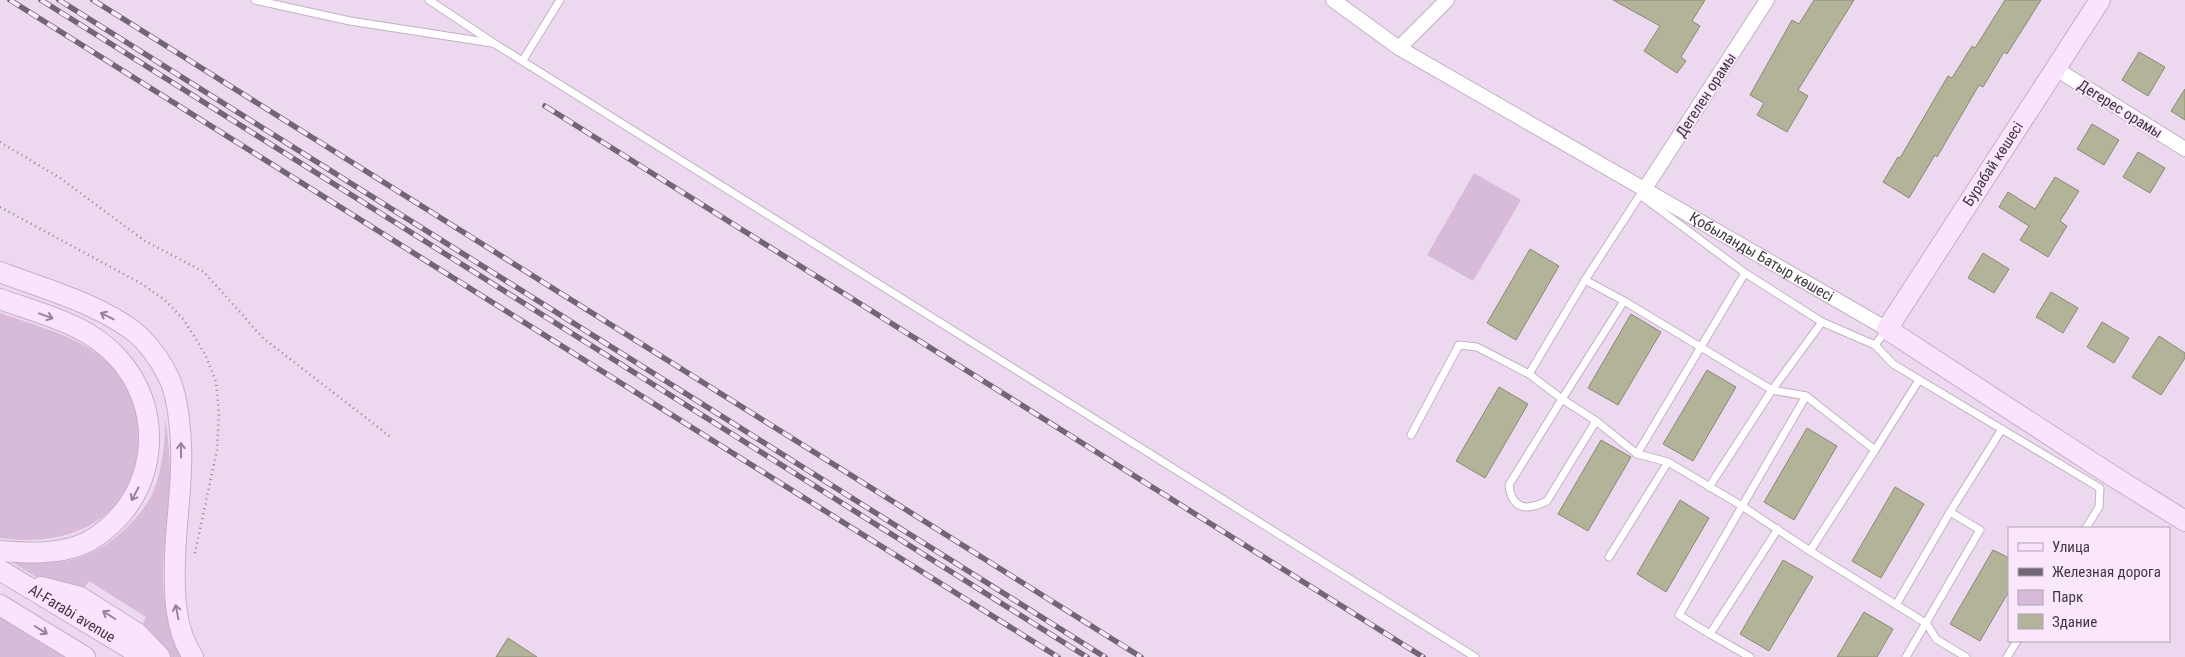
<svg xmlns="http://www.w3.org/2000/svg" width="2185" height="657" font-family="'Roboto Condensed',sans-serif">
<rect width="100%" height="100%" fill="#edd9ef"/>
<g fill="#d8badb">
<polygon points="1474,173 1521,200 1473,281 1427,255"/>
<path d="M 0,313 C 42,328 95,339 122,379 C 130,391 137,411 139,425 C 144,454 128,496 105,515 C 76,539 36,543 0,538 Z"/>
<path d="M 165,418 C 169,442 171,466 170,491 C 169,519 163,547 163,575 C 162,604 171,631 183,657 L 167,657 L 141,627 L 146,617 L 89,581 L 82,592 L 46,583 L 13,563 C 33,563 55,564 75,559 C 104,551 133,526 149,500 C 161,481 166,441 165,418 Z"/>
<polygon points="0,615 69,657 0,657"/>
</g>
<g fill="#b3b39a" stroke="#8a8b72">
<polygon points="1613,0 1705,0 1692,21 1700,26 1681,57 1686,61 1677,73 1644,51 1660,26"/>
<polygon points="1814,0 1854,0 1798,90 1808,96 1787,132 1757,115 1764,103 1750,95 1792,20 1799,24"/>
<polygon points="2005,0 2041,0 2007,54 2004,52 1983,87 1979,85 1937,157 1935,155 1909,198 1883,182 1898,157 1900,158 1948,76 1952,78 1972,46 1975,48"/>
<polygon points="2139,52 2165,67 2148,96 2122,80"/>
<polygon points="2185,89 2185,120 2171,111"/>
<polygon points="2092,124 2119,140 2104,165 2077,149"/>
<polygon points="2138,152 2165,168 2150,193 2123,177"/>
<polygon points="2055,177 2079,191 2060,221 2067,226 2048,257 2020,240 2029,226 1999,207 2008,192 2035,209"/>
<polygon points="1530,249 1559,266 1516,340 1487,323"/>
<polygon points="1983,253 2009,269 1994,293 1968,278"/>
<polygon points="2051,292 2078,308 2063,333 2036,317"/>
<polygon points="1631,314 1661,332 1618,405 1588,388"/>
<polygon points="2102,322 2129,338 2114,363 2087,347"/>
<polygon points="2159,336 2185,353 2185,358 2161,395 2132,377"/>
<polygon points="1707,370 1736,387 1693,461 1663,444"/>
<polygon points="1499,387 1528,404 1485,478 1456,461"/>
<polygon points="1807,428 1837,446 1794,520 1764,502"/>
<polygon points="1601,440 1631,457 1588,531 1558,514"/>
<polygon points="1895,487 1924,504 1881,578 1852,561"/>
<polygon points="1680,500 1709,518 1666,592 1637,574"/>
<polygon points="1993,550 2009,558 2009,591 1980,641 1950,624"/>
<polygon points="1783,560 1813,577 1769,651 1740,634"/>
<polygon points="1864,612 1893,629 1877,657 1837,657"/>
<polygon points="508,638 537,657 496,657"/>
</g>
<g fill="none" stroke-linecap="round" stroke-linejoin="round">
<defs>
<g id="lane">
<polyline points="255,0 350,21 492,43"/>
<polyline points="429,0 495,44 1475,657"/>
<polyline points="523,60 560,0"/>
<polyline points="1585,280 1624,301 1772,390 1822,322 1875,345 1887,329"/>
<polyline points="1624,301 1562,399 1596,421 1637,454 1668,462 1742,506 1810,551 1927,624 1936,639 1966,657"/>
<polyline points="1875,345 1893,364 2100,488 2099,507 2086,528"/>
<path d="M 1596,421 L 1547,501 C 1527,511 1512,510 1509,485 L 1562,399 L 1529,374 L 1585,280 L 1640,195 L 1745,273 L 1822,322"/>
<polyline points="1411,435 1459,345 1477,347 1529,374"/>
<polyline points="1875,450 1919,380"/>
<polyline points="1637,454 1745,273"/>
<polyline points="1709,487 1772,390 1806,396 1875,450 1810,551"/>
<polyline points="1609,557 1668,462"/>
<polyline points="1896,605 1950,512 2002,429"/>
<polyline points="1710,634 1679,615 1806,396"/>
<polyline points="1750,657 1710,634 1778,529"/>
<polyline points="1906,657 1980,530 1950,512"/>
<polyline points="2007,657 2017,641"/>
</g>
<g id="street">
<path id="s1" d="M 1333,0 L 1399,48 L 1887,329"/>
<polyline points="1399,48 1447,0"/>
<polyline points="2056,69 2185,149"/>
<polyline points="1644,190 1767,0"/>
</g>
<g id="secondary">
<polyline points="2100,0 1887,329 2111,475 2185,521"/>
<path d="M 0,272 C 44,289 94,302 132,330 C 147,341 161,361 169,378 C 178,397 180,423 181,445 C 183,482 176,520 175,558 C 174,592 174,628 193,657"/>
<path d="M 0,299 C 41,314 88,324 118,358 C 162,406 159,481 111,525 C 103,532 93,540 83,544 C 56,555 28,553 0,551"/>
<path id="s2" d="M 0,570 L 144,657"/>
<polyline points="41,587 80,597 137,633 160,657"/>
<polyline points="0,605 85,657"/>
</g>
</defs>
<use href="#lane" stroke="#c3b1c5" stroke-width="9"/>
<use href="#street" stroke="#c3b1c5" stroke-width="16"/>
<use href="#secondary" stroke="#c3b1c5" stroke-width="22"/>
<g stroke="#928493" stroke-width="2.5" stroke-dasharray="1 4" stroke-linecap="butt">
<polyline points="0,142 60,178 145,241 204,272 263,338 392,438"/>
<polyline points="0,207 142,284 165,300 184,320 206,356 216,382 219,413 217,450 194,557"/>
</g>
<use href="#lane" stroke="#fff" stroke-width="7"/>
<use href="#street" stroke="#fff" stroke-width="14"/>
<use href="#secondary" stroke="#fbe3fd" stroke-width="20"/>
<defs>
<g id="rail">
<polyline points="10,0 1058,657"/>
<polyline points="41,0 1087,657"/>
<polyline points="59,0 1105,657"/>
<polyline points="93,0 1141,657"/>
<polyline points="545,106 1423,657"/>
</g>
</defs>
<use href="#rail" stroke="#716673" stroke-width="5.5"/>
<use href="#rail" stroke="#fae7fc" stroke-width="4" stroke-dasharray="11" stroke-linecap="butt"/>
</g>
<defs><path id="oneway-shaft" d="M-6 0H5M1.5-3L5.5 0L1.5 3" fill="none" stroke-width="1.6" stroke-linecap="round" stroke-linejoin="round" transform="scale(1.25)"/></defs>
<g stroke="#948495">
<use href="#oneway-shaft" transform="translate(46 316) rotate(20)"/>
<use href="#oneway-shaft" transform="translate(107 316) rotate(-153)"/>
<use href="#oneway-shaft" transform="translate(181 450) rotate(-91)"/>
<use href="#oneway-shaft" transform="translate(135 494) rotate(118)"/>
<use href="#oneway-shaft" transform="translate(177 612) rotate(-101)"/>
<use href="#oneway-shaft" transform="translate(109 615) rotate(-148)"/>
<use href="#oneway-shaft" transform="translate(41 630) rotate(32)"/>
</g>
<g text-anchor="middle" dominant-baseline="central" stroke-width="4" stroke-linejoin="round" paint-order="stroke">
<g font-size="15" fill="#3f3740" stroke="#fae7fc">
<text transform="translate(1706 95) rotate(-57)">Дегелен орамы</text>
<text transform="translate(2120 109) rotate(32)">Дегерес орамы</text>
<text transform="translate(1993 164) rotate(-57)">Бурабай көшесі</text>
<text stroke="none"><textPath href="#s1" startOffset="500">Қобыланды Батыр көшесі</textPath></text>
<text stroke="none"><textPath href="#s2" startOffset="84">Al-Farabi avenue</textPath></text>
</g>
</g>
<rect x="2008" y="527" width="162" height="115" fill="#fae7fc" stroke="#afa1b1"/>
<rect x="2018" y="543" width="25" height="8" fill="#fbe3fd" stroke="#afa1b1"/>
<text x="2052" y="552" font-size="15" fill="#3f3740">Улица</text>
<rect x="2018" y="568" width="25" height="8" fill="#716673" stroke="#afa1b1"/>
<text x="2052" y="577" font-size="15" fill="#3f3740">Железная дорога</text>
<rect x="2018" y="590" width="25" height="15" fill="#d8badb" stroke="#afa1b1"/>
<text x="2052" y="602" font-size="15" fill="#3f3740">Парк</text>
<rect x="2018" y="614" width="25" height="15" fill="#b3b39a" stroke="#afa1b1"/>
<text x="2052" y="627" font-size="15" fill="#3f3740">Здание</text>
</svg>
